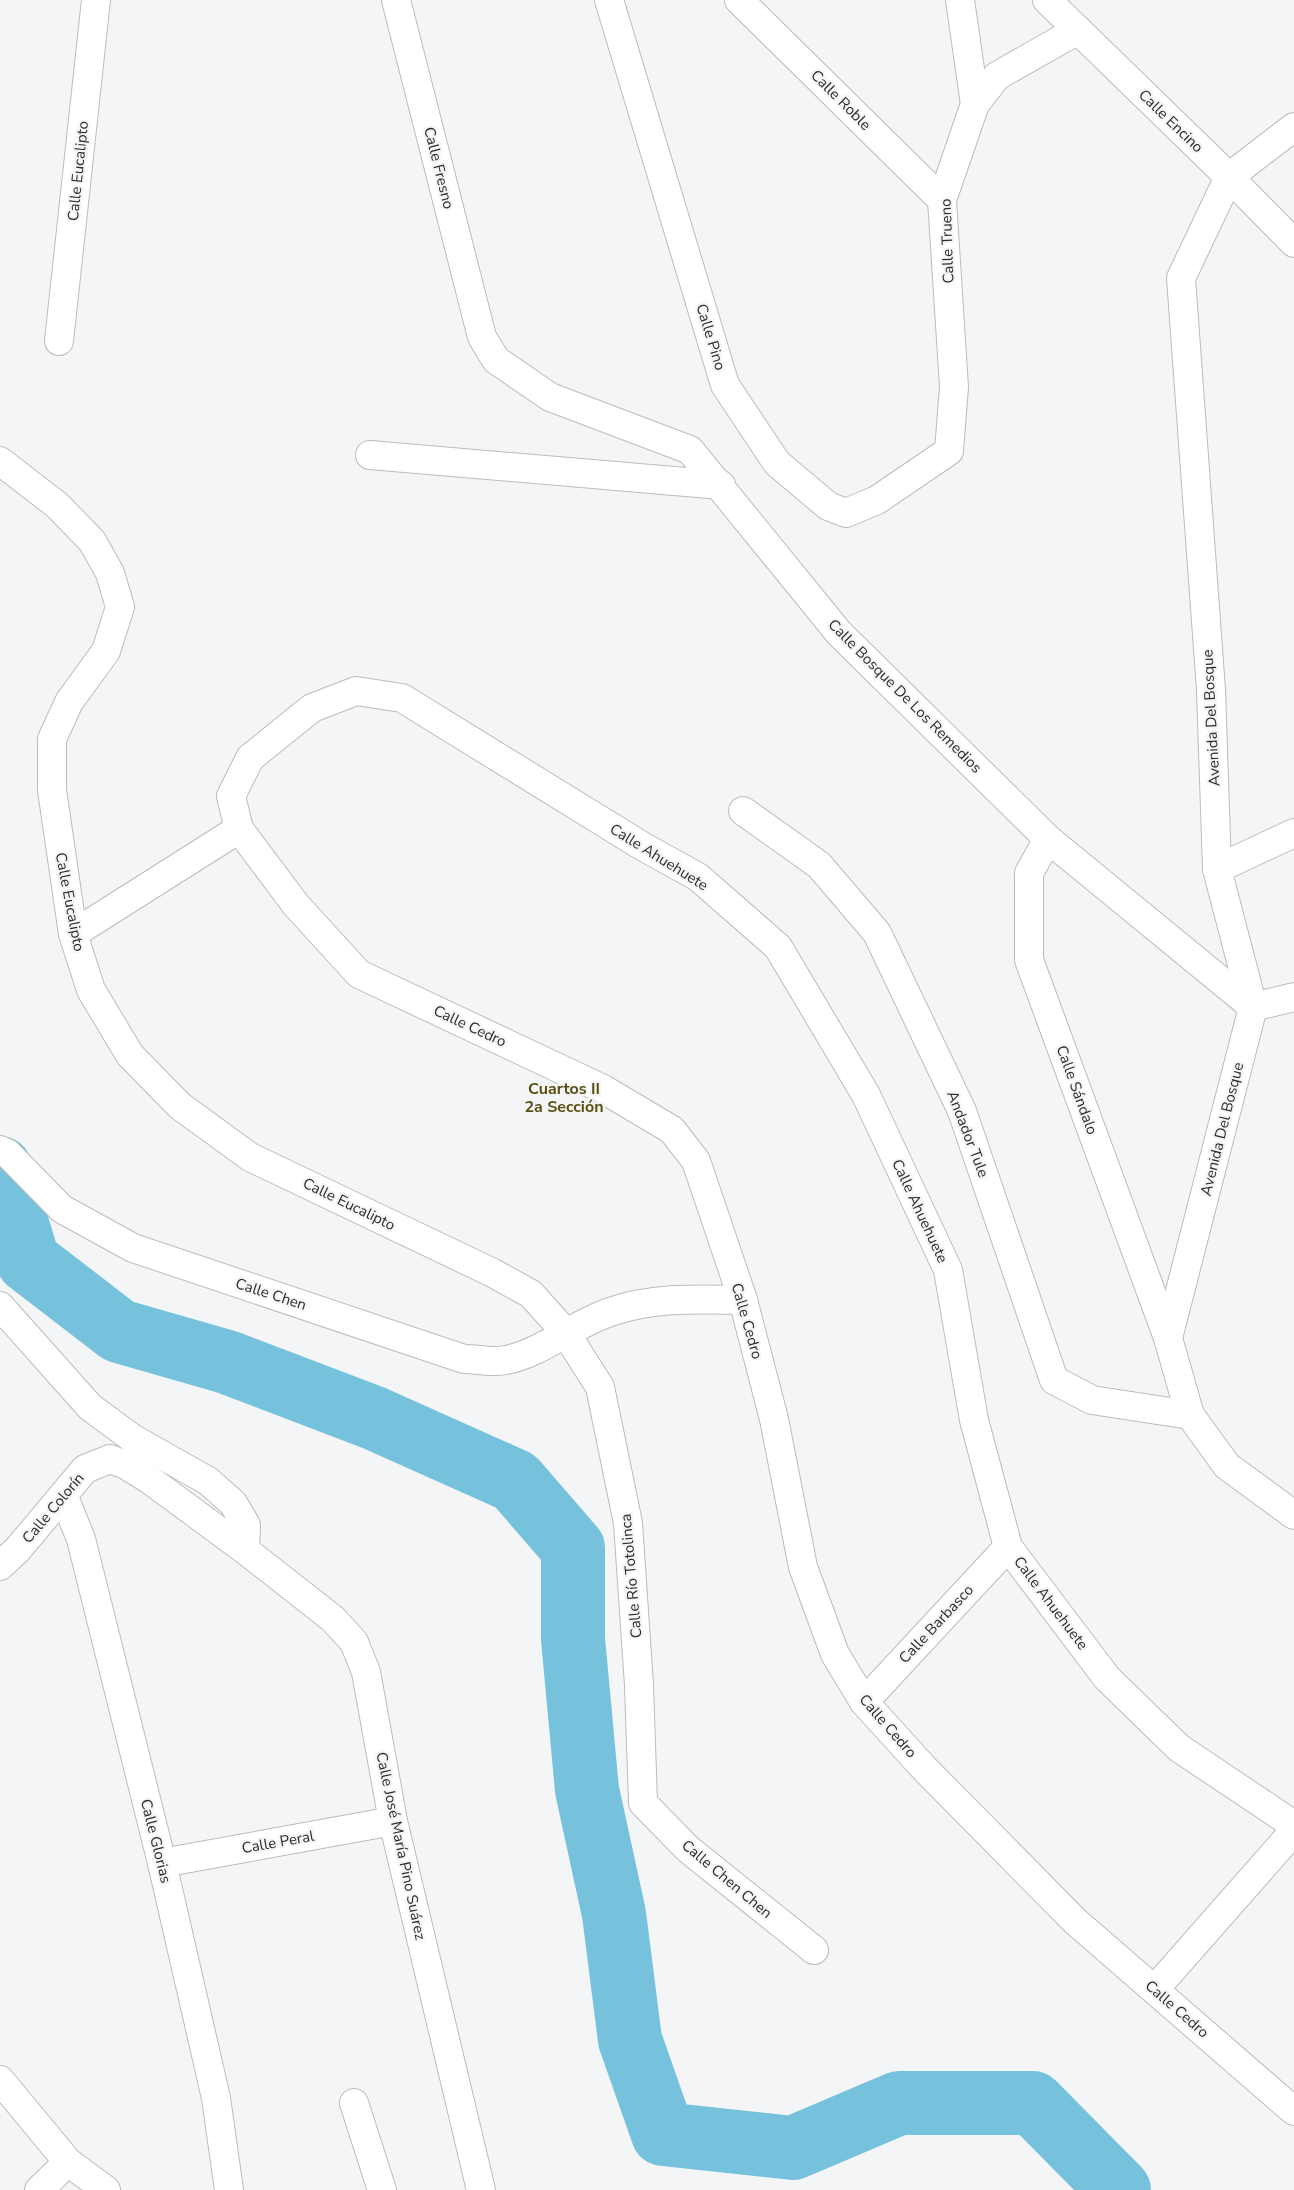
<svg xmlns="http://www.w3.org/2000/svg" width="1294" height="2190" font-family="'Nunito Sans',sans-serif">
<rect width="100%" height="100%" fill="#f4f5f7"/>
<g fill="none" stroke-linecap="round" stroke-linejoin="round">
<polyline stroke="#76c2dd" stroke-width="64" points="0,1168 28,1261 119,1331 227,1362 374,1418 515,1481 573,1548 573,1639 587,1790 614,1914 630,2040 663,2134 793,2148 899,2103 1033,2103 1119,2190"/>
<defs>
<polyline id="pedestrian" points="162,1863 393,1821"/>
<g id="minor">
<polyline points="396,0 482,337 496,360 550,397 690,450 839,633 1048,839 1253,1007 1168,1338"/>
<polyline points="609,0 725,385 777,463 828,506 846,513 877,500 949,451 954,387 942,200 975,104 997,76 1078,30"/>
<polyline points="739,0 942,200"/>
<polyline points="960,0 975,104"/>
<polyline points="1047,0 1229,177 1294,243"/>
<polyline points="59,341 96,0"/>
<polyline points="370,455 721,485"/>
<polyline points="0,461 57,505 92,541 110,573 120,607 106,651 69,702 52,739 52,790 73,934 91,990 130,1055 180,1106 250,1157 493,1273 531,1294 565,1332 600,1387 628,1523 639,1685 643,1803 688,1849 814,1950"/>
<polyline points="743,811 819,865 877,933 962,1111 1054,1380 1092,1400 1190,1415"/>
<polyline points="1048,839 1029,873 1029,960 1168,1338 1190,1415 1227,1466 1294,1515"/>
<polyline points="1217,869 1294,833"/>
<polyline points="73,934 239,829"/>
<path d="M 0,1150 L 7,1153 L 62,1209 L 133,1248 L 464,1359 C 477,1359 493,1363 506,1360 C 542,1353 574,1324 610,1312 C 652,1297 698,1299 743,1300"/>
<polyline points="64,1497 81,1539 162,1863 216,2098 229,2190"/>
<polyline points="0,1566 18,1549 85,1469 110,1459 126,1465 150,1480 245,1550"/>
<polyline points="864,1702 1008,1547"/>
<polyline points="1294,1825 1179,1748 1107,1678 1008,1547 974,1420 948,1270 866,1095 778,947 698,877 642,846 402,698 356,691 312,708 250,758 231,796 239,829 296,905 359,974 603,1089 672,1130 696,1161 743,1300 774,1419 803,1567 835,1654 864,1702 923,1767 1075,1921 1294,2111"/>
<polyline points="1155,1989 1294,1831"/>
<polyline points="0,2080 68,2162 106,2190"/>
<polyline points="354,2103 382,2190"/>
<polyline points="39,2190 68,2162"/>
</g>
<g id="tertiary">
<polyline points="1294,127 1229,177 1181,278 1211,690 1217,869 1253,1007 1294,997"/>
<polyline points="0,1306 90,1407 132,1438 208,1481 233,1503 246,1525 245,1550 333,1619 354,1642 366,1672 393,1821 481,2190"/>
</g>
</defs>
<use href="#pedestrian" stroke="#bbbcbe" stroke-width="30"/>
<use href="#minor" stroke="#bbbcbe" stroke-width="30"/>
<use href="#tertiary" stroke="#bbbcbe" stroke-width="30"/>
<use href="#pedestrian" stroke="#fff" stroke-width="28"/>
<use href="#minor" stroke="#fff" stroke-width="28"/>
<use href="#tertiary" stroke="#fff" stroke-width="28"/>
</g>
<g text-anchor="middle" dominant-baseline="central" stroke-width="4.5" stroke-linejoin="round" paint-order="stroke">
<g font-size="15" fill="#2b2b2c" stroke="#f4f5f7">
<text transform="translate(841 100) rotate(45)">Calle Roble</text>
<text transform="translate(1171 121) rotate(44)">Calle Encino</text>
<text transform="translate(439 168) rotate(76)">Calle Fresno</text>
<text transform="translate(78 171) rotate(-84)">Calle Eucalipto</text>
<text transform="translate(947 241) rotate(-92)">Calle Trueno</text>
<text transform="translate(711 337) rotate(73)">Calle Pino</text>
<text transform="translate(905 696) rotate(45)">Calle Bosque De Los Remedios</text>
<text transform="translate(1211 718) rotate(-93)">Avenida Del Bosque</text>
<text transform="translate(659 857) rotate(32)">Calle Ahuehuete</text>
<text transform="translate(70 902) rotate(79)">Calle Eucalipto</text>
<text transform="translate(470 1026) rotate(25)">Calle Cedro</text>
<text transform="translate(1077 1090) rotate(70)">Calle Sándalo</text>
<text transform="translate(1222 1129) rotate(-76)">Avenida Del Bosque</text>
<text transform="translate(968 1134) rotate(69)">Andador Tule</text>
<text transform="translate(349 1204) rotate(26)">Calle Eucalipto</text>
<text transform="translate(920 1211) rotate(65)">Calle Ahuehuete</text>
<text transform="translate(271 1294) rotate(18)">Calle Chen</text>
<text transform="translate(747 1321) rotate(74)">Calle Cedro</text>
<text transform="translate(53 1508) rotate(-50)">Calle Colorín</text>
<text transform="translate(631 1576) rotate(-95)">Calle Río Totolinca</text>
<text transform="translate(1051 1603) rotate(53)">Calle Ahuehuete</text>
<text transform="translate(936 1624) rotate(-47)">Calle Barbasco</text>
<text transform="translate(888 1726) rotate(49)">Calle Cedro</text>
<text transform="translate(156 1841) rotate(76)">Calle Glorias</text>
<text transform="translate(278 1842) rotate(-10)">Calle Peral</text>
<text transform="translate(401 1846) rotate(78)">Calle José María Pino Suárez</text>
<text transform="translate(727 1879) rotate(40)">Calle Chen Chen</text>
<text transform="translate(1177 2009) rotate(41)">Calle Cedro</text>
</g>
<g font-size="16" font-weight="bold" fill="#584f10" stroke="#f4f5f7">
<text x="564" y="1089">Cuartos II<tspan x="564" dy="18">2a Sección</tspan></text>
</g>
</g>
</svg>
